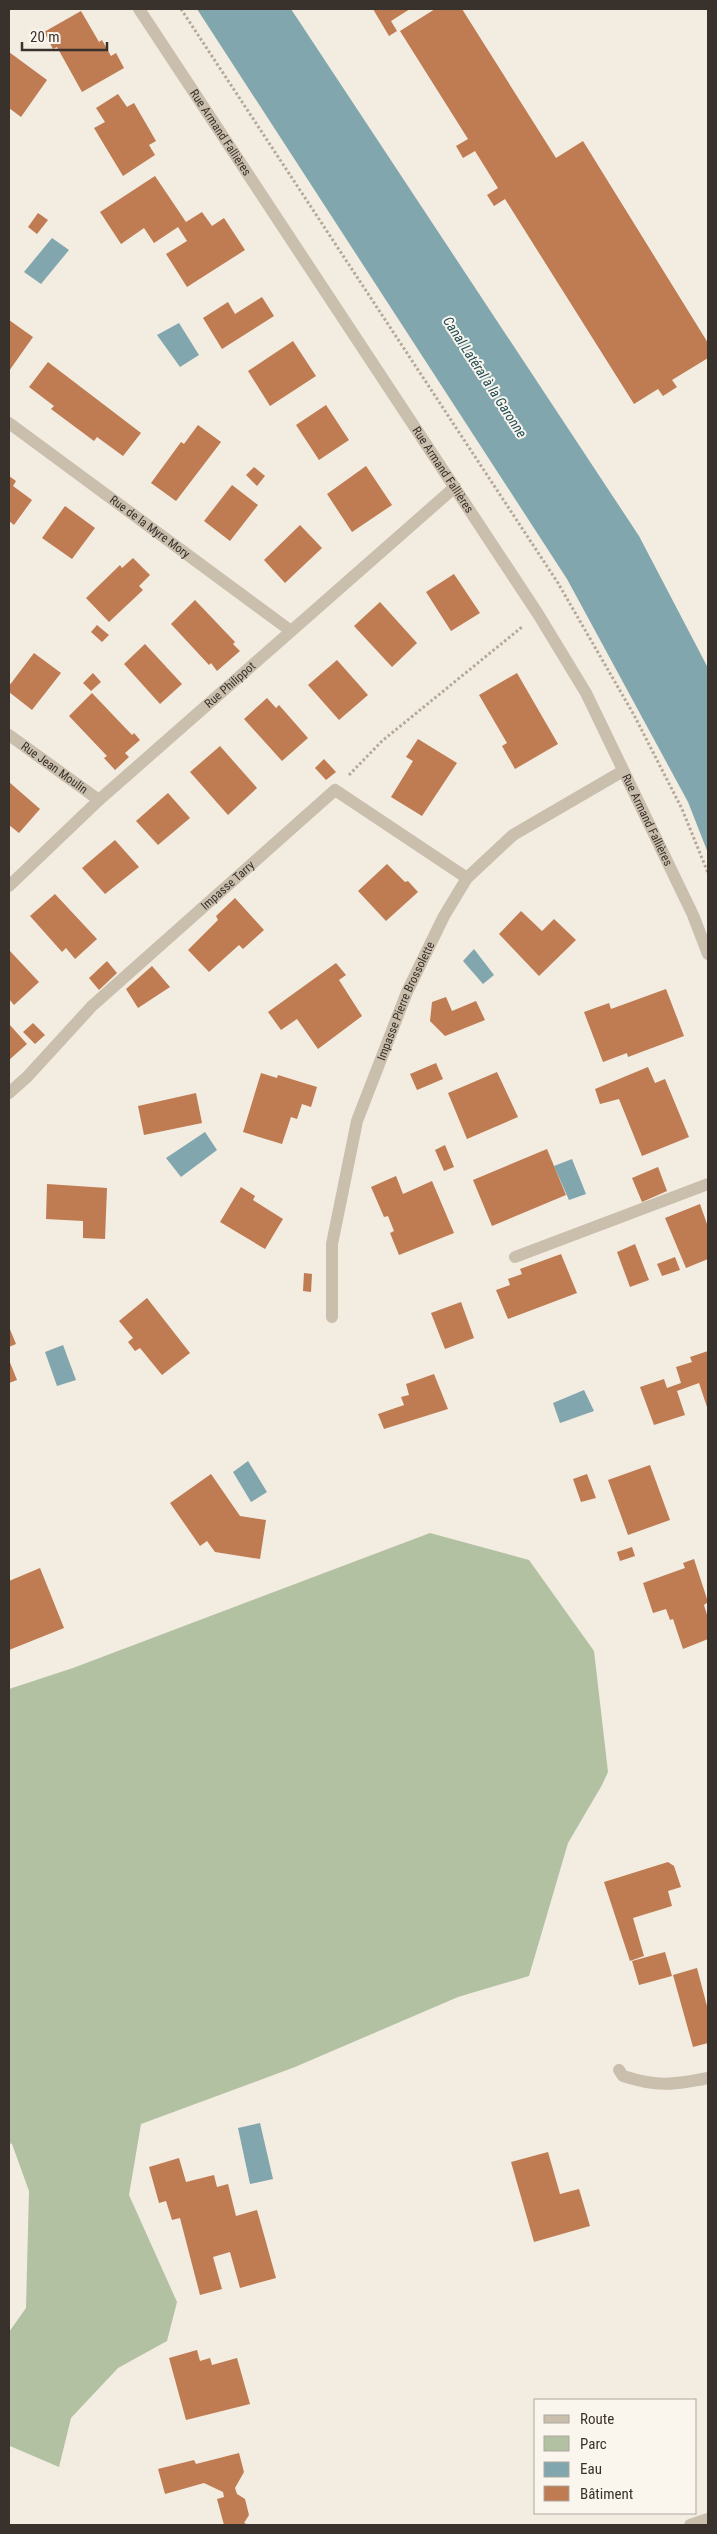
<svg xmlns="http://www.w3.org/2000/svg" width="717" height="2534" font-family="'Roboto Condensed',sans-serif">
<rect width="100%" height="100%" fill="#f2ece1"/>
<polygon fill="#b2c1a1" points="430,1533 529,1560 594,1651 608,1772 602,1785 568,1843 529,1976 458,1997 295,2067 141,2124 129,2195 177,2302 167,2341 118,2368 71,2418 59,2467 10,2446 9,2443 9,2332 26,2308 29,2191 12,2144 9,2143 9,1689 73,1668"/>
<g fill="#81a6ae">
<polygon points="197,9 291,9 639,536 708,668 708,853 688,802 567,579"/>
<polygon points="52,238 69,250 41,284 24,272"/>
<polygon points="179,323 199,355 180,367 157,335"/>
<polygon points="474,949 494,975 483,984 463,961"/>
<polygon points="205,1132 217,1150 181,1177 166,1158"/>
<polygon points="572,1159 586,1194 569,1200 554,1166"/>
<polygon points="63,1345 76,1380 57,1386 45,1352"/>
<polygon points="584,1390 594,1411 560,1423 553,1403"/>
<polygon points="248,1461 267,1492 251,1502 233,1472"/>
<polygon points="260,2123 273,2179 250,2184 238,2128"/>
</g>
<g fill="#bf7b52">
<polygon points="373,9 410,9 391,21 397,31 389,36"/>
<polygon points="435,9 462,9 556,158 583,141 708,343 708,358 672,380 677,387 663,396 658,389 634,404 505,199 494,206 487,195 498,188 475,151 463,158 456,146 468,139 400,31"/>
<polygon points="81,11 99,42 102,40 111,56 116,53 124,68 82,92 57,47 53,49 44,32"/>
<polygon points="9,52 47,80 21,117 9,108"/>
<polygon points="118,94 127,107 134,103 156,141 149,145 155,155 123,176 94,128 105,122 96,108"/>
<polygon points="155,176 186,222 202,212 212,226 224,218 245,250 187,287 166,254 187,241 178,227 154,243 144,228 121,244 100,212"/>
<polygon points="38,213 48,220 37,234 28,227"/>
<polygon points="262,297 274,316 222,349 203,318 228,302 235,314"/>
<polygon points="9,320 33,337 9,371"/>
<polygon points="293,341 316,376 270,406 248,371"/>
<polygon points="48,362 141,433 123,456 97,437 94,441 51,409 54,406 29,387"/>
<polygon points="326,405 349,440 319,460 296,425"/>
<polygon points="198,425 221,442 176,501 151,483 181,442 184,444"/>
<polygon points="366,466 392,505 352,532 327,494"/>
<polygon points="254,467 265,476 257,486 246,475"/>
<polygon points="9,476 16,481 13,486 32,500 14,525 9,521"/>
<polygon points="232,485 258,505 230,541 204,521"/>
<polygon points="65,506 95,528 72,559 42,538"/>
<polygon points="300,525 322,548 285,583 264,560"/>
<polygon points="133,558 150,575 139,586 143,590 109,622 86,598 120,565 122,568"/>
<polygon points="454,574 480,613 451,631 426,592"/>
<polygon points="195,600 235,642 233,644 240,651 217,671 211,663 209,665 171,624"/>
<polygon points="380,602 417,643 392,667 354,626"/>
<polygon points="97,625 109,635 102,642 91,632"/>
<polygon points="145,644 182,684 160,704 124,664"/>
<polygon points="34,653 61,673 32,710 9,692 9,686"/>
<polygon points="337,660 368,695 339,720 308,685"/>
<polygon points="93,673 101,682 91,691 83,683"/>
<polygon points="517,673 558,744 515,769 502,746 507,743 479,695"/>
<polygon points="92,693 132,735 134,733 140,740 125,753 129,757 115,770 104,758 107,756 69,716"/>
<polygon points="267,698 276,708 279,705 308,738 282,761 244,719"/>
<polygon points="418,739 457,763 422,816 391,797 413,761 406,757"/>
<polygon points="220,746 257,788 228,815 190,772"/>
<polygon points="324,759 336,772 326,780 315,768"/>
<polygon points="9,782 40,809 19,833 9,825"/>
<polygon points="168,793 190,818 158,845 136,821"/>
<polygon points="115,840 139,867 105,894 82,868"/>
<polygon points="387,864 405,882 408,881 418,892 386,921 358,891"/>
<polygon points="55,894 97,939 75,959 66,948 62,952 30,916"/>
<polygon points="235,898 264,930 243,949 239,945 209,972 188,950 218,920 216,916"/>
<polygon points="521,911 542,931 554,919 576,940 539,976 499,934"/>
<polygon points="9,950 39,982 14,1005 9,999"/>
<polygon points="107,961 117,973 99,990 89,978"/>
<polygon points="336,963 346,975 339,980 362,1016 318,1049 297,1019 281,1030 268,1012"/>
<polygon points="152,966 170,987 138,1008 126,989"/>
<polygon points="666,989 684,1036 628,1057 627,1053 603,1062 584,1012 609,1003 611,1009"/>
<polygon points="446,997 452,1011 476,1001 485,1020 445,1036 430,1021 432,1002"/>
<polygon points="33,1023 45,1035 35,1044 23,1032"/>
<polygon points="9,1024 27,1044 9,1060"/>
<polygon points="436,1063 443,1079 417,1090 410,1074"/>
<polygon points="648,1067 655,1083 665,1079 689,1137 642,1156 619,1099 600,1104 595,1089"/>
<polygon points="497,1072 518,1117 467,1139 448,1093"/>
<polygon points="261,1073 277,1078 278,1075 317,1087 311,1107 302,1104 297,1119 291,1117 282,1144 243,1132"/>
<polygon points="196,1093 202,1123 144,1135 138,1106"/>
<polygon points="445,1145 454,1167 444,1171 435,1150"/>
<polygon points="547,1149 566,1195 492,1226 473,1180"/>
<polygon points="658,1167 667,1191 642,1202 632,1178"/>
<polygon points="396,1176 403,1194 432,1181 454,1233 399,1255 390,1233 394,1231 388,1216 384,1217 371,1187"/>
<polygon points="47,1184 107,1188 105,1239 83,1238 83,1221 46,1219"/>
<polygon points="241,1187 255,1196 253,1200 283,1219 265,1249 220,1222"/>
<polygon points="700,1204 708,1227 708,1259 686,1268 665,1218"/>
<polygon points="635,1244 649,1280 630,1287 617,1252"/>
<polygon points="561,1254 577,1293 508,1319 496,1290 510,1285 508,1279 522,1274 520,1269"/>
<polygon points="675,1257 680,1270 662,1276 657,1264"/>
<polygon points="304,1273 312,1274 311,1292 303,1291"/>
<polygon points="147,1298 190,1353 162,1375 140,1348 135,1351 128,1342 133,1338 119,1321"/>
<polygon points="461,1302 474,1338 445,1349 431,1313"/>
<polygon points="9,1327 16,1344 9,1347"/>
<polygon points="708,1351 708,1410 699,1383 677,1391 685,1415 654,1425 640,1387 664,1379 667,1388 681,1383 676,1367 692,1362 690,1357"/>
<polygon points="9,1360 17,1380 9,1383"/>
<polygon points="434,1374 448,1409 384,1429 378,1414 404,1405 401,1397 409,1395 406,1384"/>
<polygon points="650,1465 670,1520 628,1535 608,1480"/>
<polygon points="211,1474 240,1516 266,1520 260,1559 215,1552 207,1541 200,1546 170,1503"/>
<polygon points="587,1474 596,1498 581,1502 573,1479"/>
<polygon points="632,1547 635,1556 620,1561 617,1552"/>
<polygon points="694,1559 708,1602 704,1605 708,1618 708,1639 683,1649 673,1619 670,1620 666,1609 653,1613 643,1583 685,1568 683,1563"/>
<polygon points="40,1568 64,1628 9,1650 9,1581"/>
<polygon points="668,1862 674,1866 681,1887 668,1891 672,1906 633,1918 644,1956 630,1961 604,1882"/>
<polygon points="665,1952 672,1976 639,1985 632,1961"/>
<polygon points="697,1968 708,2010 708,2043 693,2047 673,1975"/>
<polygon points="548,2152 560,2194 579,2189 590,2226 534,2242 511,2162"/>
<polygon points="179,2158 186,2182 214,2175 217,2187 228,2184 236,2216 257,2210 276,2278 240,2288 230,2252 213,2257 222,2289 200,2295 180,2218 172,2220 166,2201 159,2203 149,2167"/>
<polygon points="197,2350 200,2361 210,2358 212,2365 237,2358 250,2404 186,2420 169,2358"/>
<polygon points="239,2453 244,2472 235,2488 237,2494 245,2499 249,2515 244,2523 250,2525 224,2525 217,2499 224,2497 223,2492 204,2483 165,2494 158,2469 194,2460 196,2464"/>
</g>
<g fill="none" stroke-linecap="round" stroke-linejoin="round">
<g stroke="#b6a897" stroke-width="3" stroke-dasharray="2.5 2.5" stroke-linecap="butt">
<polyline points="181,9 558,583 634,715 682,809 708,873"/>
<polyline points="349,775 382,741 522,627"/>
</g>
<g stroke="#cabead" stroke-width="12">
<polyline points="515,1257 708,1184"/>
<path d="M 619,2070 L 623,2076 C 657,2087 673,2085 708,2078"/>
</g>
<g stroke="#cabead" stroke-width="12">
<path id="s1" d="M 139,9 L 538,614 L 586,693 L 693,915 L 708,954"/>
<path id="s2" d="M 9,423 L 291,631"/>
<path id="s3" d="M 9,735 L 99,800"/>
<path id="s4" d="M 9,886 L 99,800 L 455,487"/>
<path id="s5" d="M 9,1093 L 27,1077 L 92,1006 L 335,790 L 467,878"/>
<path id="s6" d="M 332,1317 L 332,1244 L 357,1121 L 407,992 L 444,916 L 467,878 L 513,835 L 623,771"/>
<polyline points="690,2525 708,2519"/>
</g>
</g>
<g text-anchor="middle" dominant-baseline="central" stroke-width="4" stroke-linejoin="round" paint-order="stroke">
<g font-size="12" fill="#39312b" stroke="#faf6ed">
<text stroke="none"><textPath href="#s1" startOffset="148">Rue Armand Fallières</textPath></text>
<text stroke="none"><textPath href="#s1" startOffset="552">Rue Armand Fallières</textPath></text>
<text stroke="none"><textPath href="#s2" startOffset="175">Rue de la Myre Mory</textPath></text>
<text stroke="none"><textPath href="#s4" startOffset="299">Rue Philippot</textPath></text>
<text stroke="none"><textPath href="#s3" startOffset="56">Rue Jean Moulin</textPath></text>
<text stroke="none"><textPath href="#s1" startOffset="958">Rue Armand Fallières</textPath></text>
<text stroke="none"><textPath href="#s5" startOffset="302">Impasse Tarry</textPath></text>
<text stroke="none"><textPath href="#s6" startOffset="328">Impasse Pierre Brossolette</textPath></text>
</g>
<g font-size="14" font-style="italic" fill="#234e58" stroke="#faf6ed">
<text transform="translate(485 377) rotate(57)">Canal Latéral à la Garonne</text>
</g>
</g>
<rect width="717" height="2534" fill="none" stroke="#39312b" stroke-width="20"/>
<rect x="534" y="2399" width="162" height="115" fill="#faf6ed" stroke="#ada79f"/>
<rect x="544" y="2415" width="25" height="8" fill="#cabead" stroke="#ada79f"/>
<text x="580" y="2424" font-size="15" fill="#39312b">Route</text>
<rect x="544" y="2436" width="25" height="15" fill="#b2c1a1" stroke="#ada79f"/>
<text x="580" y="2449" font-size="15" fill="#39312b">Parc</text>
<rect x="544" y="2462" width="25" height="15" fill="#81a6ae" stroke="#ada79f"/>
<text x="580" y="2474" font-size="15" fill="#39312b">Eau</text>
<rect x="544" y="2486" width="25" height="15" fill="#bf7b52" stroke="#ada79f"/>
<text x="580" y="2499" font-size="15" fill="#39312b">Bâtiment</text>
<path d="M22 42v8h85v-8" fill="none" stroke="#39312b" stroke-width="2.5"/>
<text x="30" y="42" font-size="15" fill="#39312b" stroke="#faf6ed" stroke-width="4" paint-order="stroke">20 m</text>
</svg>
